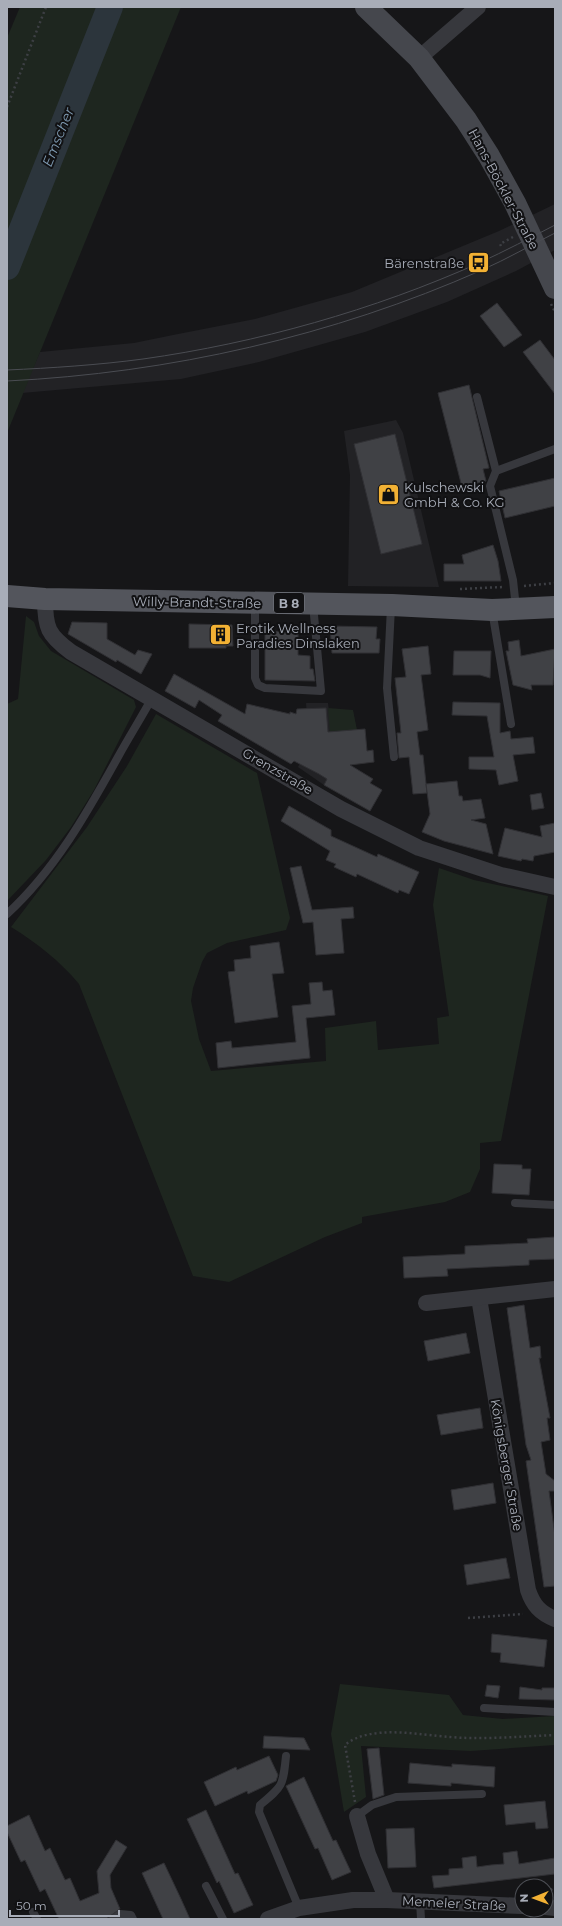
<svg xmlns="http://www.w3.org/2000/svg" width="562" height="1926" font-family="Montserrat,sans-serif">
<rect width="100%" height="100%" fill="#161618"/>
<g fill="#222225">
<polygon points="555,204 555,250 516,271 447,302 365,332 259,362 181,379 22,393 40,352 134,343 173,335 255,319 352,292 499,231"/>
<polygon points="396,420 403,433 439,587 348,586 350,475 344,431"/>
<polygon points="306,703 328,703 335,766 324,785 298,767 309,747"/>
</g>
<g fill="#1e261f">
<polygon points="20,7 181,7 7,433 7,38"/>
<polygon points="26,616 34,622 39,636 51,651 134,700 136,707 94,790 71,827 46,860 7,901 7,704 18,699"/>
<polygon points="328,708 353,710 357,730 330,732"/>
<path d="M 156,714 L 257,773 L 290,918 L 286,930 L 227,943 L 207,953 L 202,962 L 193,988 L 191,1001 L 199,1039 L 211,1071 L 326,1061 L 325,1028 L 369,1022 L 376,1021 L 378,1050 L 439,1044 L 437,1018 L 449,1016 L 433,905 L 439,868 L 474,880 L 548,896 L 501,1141 L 480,1143 L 480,1169 L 470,1192 L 445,1202 L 362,1217 L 362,1223 L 325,1237 L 229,1282 L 193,1276 L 79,984 C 60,961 37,943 11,927 L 87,827 L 127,766 Z"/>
<polygon points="340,1684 449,1695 463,1715 503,1719 555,1716 555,1745 471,1751 361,1746 366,1797 344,1812 331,1734"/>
</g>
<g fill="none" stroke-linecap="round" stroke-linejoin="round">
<polyline stroke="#2c353c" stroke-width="26" points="7,267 110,7"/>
</g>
<g fill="#404145" stroke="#303034">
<polygon points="497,303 522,335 504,347 480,316"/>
<polygon points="540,340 555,360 555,394 523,352"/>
<polygon points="469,385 489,468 483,469 486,481 462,487 438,393"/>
<polygon points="395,434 422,544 381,554 354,444"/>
<polygon points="555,478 555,506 505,518 499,491"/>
<polygon points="493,545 498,561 501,581 444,581 444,564 464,564 462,555"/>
<polygon points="72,622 107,623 107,639 135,655 138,650 152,654 141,674 117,660 116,662 68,634"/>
<polygon points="189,624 232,625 233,646 226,646 226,648 189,648"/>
<polygon points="330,626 377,627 376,639 380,639 379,653 332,653"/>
<polygon points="265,631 298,632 298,655 310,656 310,669 313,669 315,681 265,680"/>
<polygon points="519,640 521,656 555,649 553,685 531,685 532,690 513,685 506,651 509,651 508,642"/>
<polygon points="428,646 431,674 421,675 428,730 417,732 420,755 423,755 427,793 413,794 409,757 399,758 397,733 401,733 395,678 406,677 402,649"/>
<polygon points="454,651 491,651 490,678 480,675 453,675"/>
<polygon points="174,674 245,714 247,704 290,714 290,712 296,714 297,709 326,708 328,732 365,729 367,751 373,750 374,762 350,765 373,779 370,783 382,790 370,811 324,785 327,779 319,774 294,761 291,764 218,721 222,715 199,700 195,708 165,691"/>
<polygon points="453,702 500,703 500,733 510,731 511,739 533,737 535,753 513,755 518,781 499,785 496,770 469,769 469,757 494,757 487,716 452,715"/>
<polygon points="457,781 459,796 462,796 463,801 481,799 485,818 471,820 486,824 493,854 444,841 422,832 430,814 426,784"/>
<polygon points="541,793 544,808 532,810 530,795"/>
<polygon points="289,806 331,830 331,836 377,857 378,854 419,872 409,894 399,890 398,893 357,874 356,877 334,867 336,864 326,860 330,851 281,821"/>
<polygon points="555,823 555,852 534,856 533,861 522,859 521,861 498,856 505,828 542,837 540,826"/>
<polygon points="301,866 312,910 353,907 354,918 341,919 344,953 316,955 313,922 303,923 290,868"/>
<polygon points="279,942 284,973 272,974 278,1017 235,1023 228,972 235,971 234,960 251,958 250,946"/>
<polygon points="322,982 323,991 332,990 335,1015 306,1018 310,1058 218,1068 216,1043 231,1041 232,1048 296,1042 292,1006 311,1004 309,983"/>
<polygon points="494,1164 522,1165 522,1169 531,1169 529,1195 492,1193"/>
<polygon points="555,1237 555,1259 529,1260 529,1265 447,1269 448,1276 404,1278 403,1257 465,1254 465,1246 528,1243 527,1239"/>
<polygon points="524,1305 530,1348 540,1346 541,1358 539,1358 550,1418 547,1418 550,1440 541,1442 546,1474 555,1481 555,1491 549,1491 555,1536 555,1586 544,1587 526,1461 531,1460 526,1445 507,1308"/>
<polygon points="466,1333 470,1353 428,1361 424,1341"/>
<polygon points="480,1408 483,1428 441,1435 437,1415"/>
<polygon points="493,1483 496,1503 454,1510 451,1490"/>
<polygon points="506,1558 510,1578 467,1585 464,1565"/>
<polygon points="492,1634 547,1640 544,1667 500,1662 501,1653 491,1652"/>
<polygon points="487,1685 500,1686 498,1698 485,1696"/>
<polygon points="520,1687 542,1690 542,1688 555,1688 555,1700 519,1699"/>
<polygon points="264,1736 304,1738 310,1750 263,1748"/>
<polygon points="379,1748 384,1795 373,1799 367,1749"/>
<polygon points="269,1756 278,1775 276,1781 248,1794 247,1791 215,1806 204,1782 236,1767 237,1770"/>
<polygon points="410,1763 452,1767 452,1764 495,1767 494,1787 451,1783 451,1786 408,1783"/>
<polygon points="304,1777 333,1841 336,1840 351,1872 332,1880 318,1848 315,1849 286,1786"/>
<polygon points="545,1801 548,1828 536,1829 535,1822 506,1825 504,1805"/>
<polygon points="206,1810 235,1874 238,1873 253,1905 234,1913 219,1881 217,1883 187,1819"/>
<polygon points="29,1815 45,1851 50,1848 65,1880 70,1878 80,1901 99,1893 97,1871 116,1840 127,1847 110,1875 111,1888 120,1909 106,1919 59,1919 45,1889 40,1892 25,1860 21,1862 7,1832 7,1826"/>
<polygon points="414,1828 416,1867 388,1868 386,1829"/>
<polygon points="517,1851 519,1864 555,1858 555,1874 434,1888 432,1876 449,1875 449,1869 463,1868 462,1858 476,1856 477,1867 491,1865 504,1864 503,1853"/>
<polygon points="164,1863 181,1899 190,1919 163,1919 142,1873"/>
</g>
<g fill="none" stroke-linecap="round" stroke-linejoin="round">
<g stroke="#3d3f44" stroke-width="2.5" stroke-dasharray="2 3" stroke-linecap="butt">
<polyline points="7,107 46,7"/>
<polyline points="501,246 500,244 513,237"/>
<polyline points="551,304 555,312"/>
<polyline points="524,586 555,583"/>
<polyline points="460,589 503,587"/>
<polyline points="468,1618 523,1614"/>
<path d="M 355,1802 L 345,1745 C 370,1724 420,1735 450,1737 C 461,1738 471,1738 481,1738 C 506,1738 530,1736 555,1735"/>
<polyline points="546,1892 555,1888"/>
</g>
<g stroke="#37383d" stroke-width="8">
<polyline points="477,397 496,471 490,486 513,580 516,608"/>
<polyline points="496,471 555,449"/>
<polyline points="255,604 255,678 258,685 265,688 321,691 313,604"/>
<polyline points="391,607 387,688 394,757"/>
<polyline points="492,610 511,724"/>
<path d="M 7,914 C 55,870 87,813 118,757 C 129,737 141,718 152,698"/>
<polyline points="515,1203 555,1205"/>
<polyline points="484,1708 555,1712"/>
<path d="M 286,1756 C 283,1786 283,1786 260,1805 L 259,1812 L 299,1908"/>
<polyline points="357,1816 372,1805 396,1797 482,1794"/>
<polyline points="206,1886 223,1919"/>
<polyline points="420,1901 421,1919"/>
<polyline points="33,1912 37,1919"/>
<polyline points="113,1919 120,1914 131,1915 133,1919"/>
</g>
<g stroke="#37383d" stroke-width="16">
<polyline points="419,58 478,7"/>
<path d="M 45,599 C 45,628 48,635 71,652 L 341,809 L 419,848 L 501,875 L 555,887"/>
<path d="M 479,1298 L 528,1590 C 533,1605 540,1613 555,1619"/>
<polyline points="426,1303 555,1289"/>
<polyline points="357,1816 368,1854 387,1900"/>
<polyline points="546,1907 555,1908"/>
<polyline points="268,1919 299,1908 353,1900 387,1900 522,1906"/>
</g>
<polyline stroke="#45474d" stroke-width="22" points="366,7 419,58 466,120 489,156 515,203 555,288"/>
<polyline stroke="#53555c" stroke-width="22" points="7,596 45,599 392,605 492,610 555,607"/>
<g stroke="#4a4c52" stroke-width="1">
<path d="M 7,370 C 52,368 98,365 143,359 C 257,343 374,310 479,263 C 505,251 530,238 555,225"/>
<path d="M 7,381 C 170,373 333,336 482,270 C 507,259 531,245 555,233"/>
</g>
</g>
<defs>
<symbol id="bus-square" viewBox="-11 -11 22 22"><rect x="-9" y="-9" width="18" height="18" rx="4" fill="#f2b134" stroke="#111113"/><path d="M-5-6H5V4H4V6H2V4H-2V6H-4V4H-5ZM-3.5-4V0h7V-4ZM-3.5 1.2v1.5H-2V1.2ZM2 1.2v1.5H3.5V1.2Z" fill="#111"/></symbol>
<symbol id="shop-square" viewBox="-11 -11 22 22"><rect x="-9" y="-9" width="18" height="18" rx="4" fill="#f2b134" stroke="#111113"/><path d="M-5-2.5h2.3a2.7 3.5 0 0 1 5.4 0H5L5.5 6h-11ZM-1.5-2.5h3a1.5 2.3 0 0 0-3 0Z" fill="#111"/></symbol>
<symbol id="building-square" viewBox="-11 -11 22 22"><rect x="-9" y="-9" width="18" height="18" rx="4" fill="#f2b134" stroke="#111113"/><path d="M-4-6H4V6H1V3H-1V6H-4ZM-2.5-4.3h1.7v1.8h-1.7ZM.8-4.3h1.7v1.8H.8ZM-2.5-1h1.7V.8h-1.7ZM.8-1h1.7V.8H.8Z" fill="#111"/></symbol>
</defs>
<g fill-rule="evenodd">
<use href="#bus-square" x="466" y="250" width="25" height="25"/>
<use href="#shop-square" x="376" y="482" width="25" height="25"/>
<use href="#building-square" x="208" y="622" width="25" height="25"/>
</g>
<g text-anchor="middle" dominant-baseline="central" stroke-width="4" stroke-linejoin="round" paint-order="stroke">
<rect fill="#111113" stroke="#7b7e86" stroke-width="1" x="274" y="593" width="30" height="20" rx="3"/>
<g font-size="12" font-weight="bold" fill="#a8adb8">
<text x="289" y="603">B 8</text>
</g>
<g font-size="13" fill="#a8adb8" stroke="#111113">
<text transform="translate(504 189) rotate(62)">Hans-Böckler-Straße</text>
<text transform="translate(197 602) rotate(1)">Willy-Brandt-Straße</text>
<text transform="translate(278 771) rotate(30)">Grenzstraße</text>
<text transform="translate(507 1465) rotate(80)">Königsberger Straße</text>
<text transform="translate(454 1903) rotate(3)">Memeler Straße</text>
</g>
<g font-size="13" fill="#a8adb8" stroke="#111113" text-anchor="start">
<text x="464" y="263" text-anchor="end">Bärenstraße</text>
<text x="404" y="487">Kulschewski<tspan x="404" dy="15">GmbH &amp; Co. KG</tspan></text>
<text x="236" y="628">Erotik Wellness<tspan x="236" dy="15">Paradies Dinslaken</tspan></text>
</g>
<g font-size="14" font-style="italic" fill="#7f9bb3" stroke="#111113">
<text transform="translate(58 137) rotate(-68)">Emscher</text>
</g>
</g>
<rect width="562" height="1926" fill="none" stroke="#a8adb8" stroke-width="16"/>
<g transform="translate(534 1898) rotate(269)"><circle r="19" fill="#111113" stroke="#4d4f55"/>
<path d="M0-3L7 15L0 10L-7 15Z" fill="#f2b134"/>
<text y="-6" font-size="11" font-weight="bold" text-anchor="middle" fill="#a8adb8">N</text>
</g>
<path d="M10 1910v6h109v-6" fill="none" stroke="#a8adb8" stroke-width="2"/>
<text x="16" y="1910" font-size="12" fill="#a8adb8" stroke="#111113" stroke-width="3" paint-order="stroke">50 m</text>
</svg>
